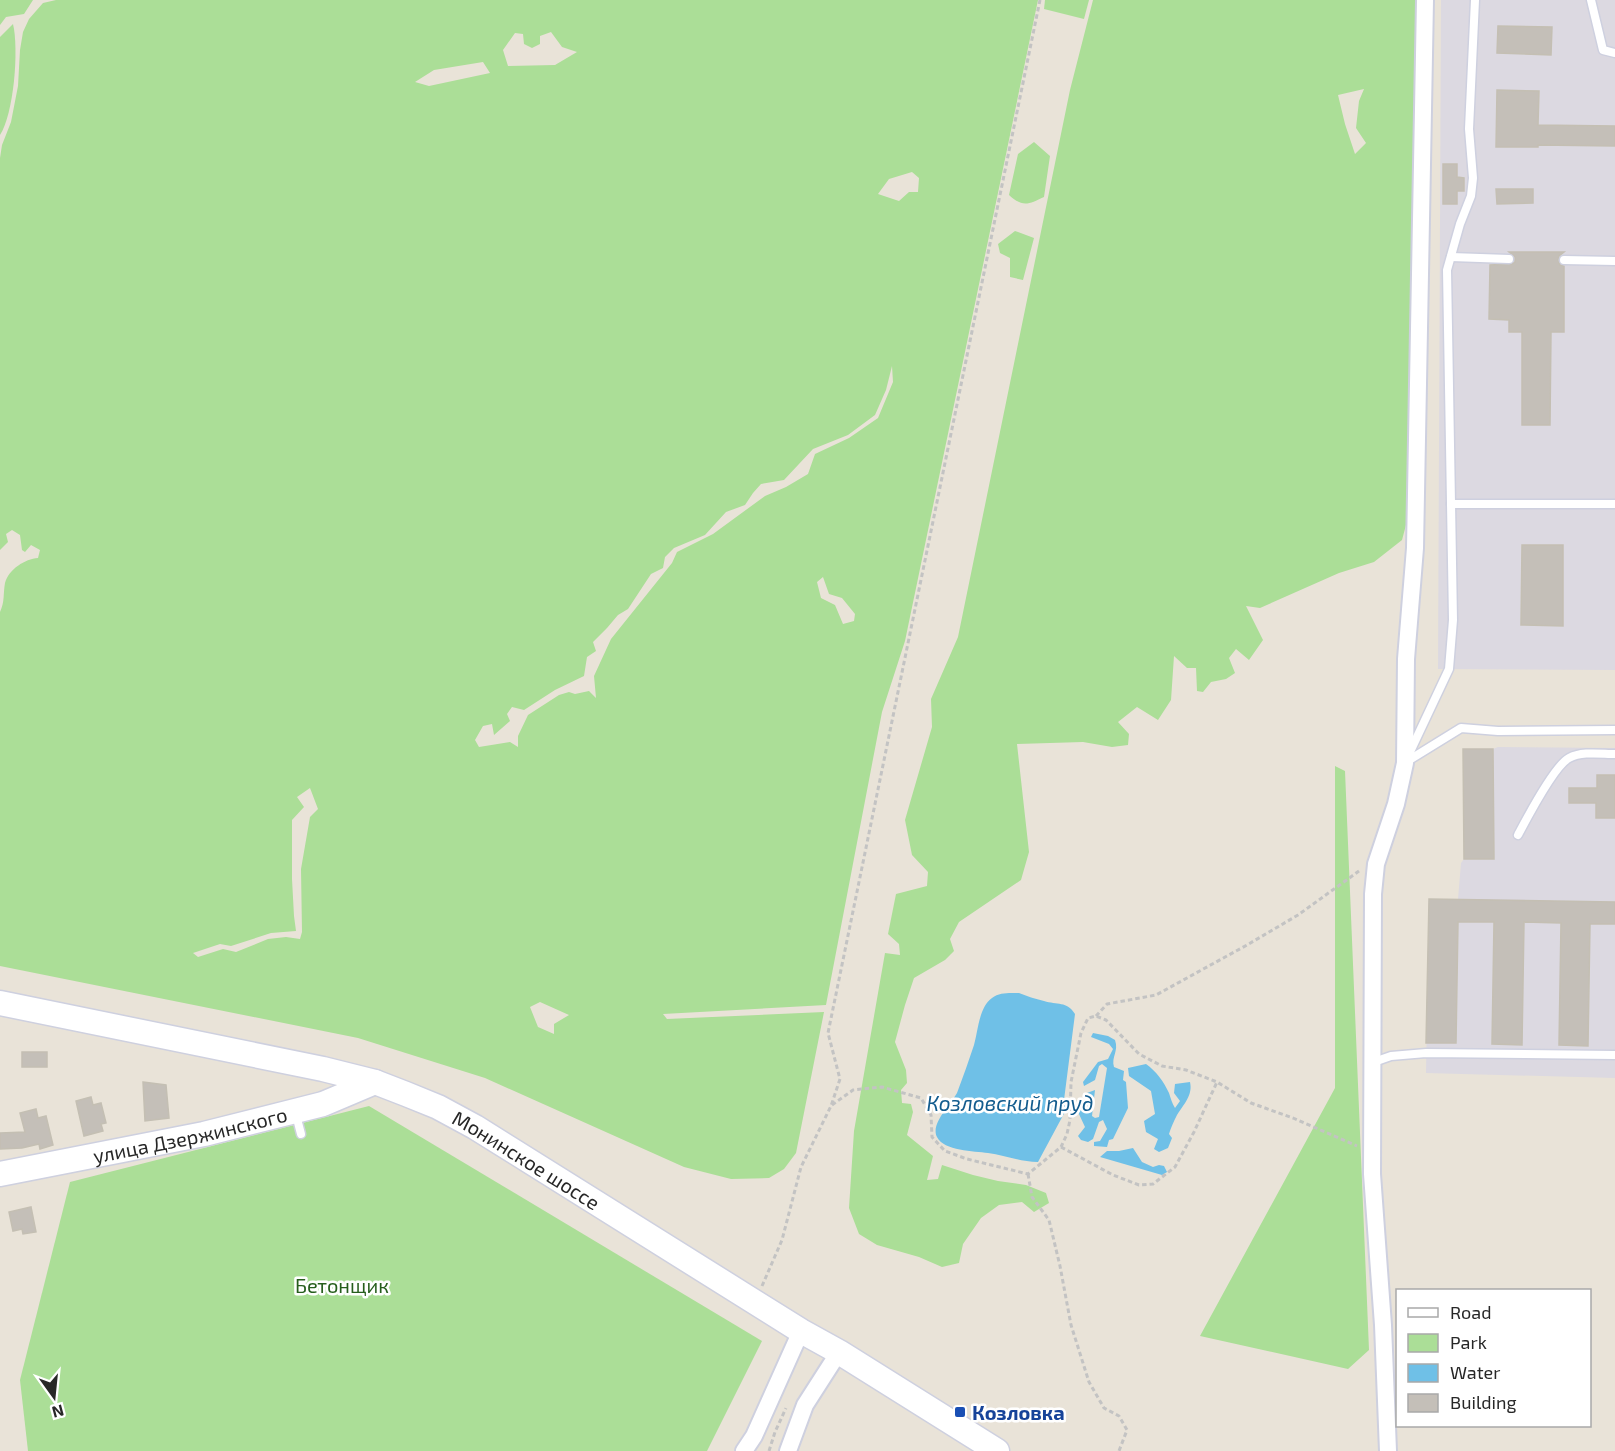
<svg xmlns="http://www.w3.org/2000/svg" width="1615" height="1451" font-family="'Exo 2',sans-serif">
<rect width="100%" height="100%" fill="#e9e3d8"/>
<g fill="#dcd9e1">
<polygon points="1441,0 1615,0 1615,670 1438,669"/>
<polygon points="1498,747 1615,748 1615,1078 1426,1073 1429,899 1458,899 1461,863 1464,859 1463,749 1493,749"/>
</g>
<g fill="#abde97" fill-rule="evenodd">
<polygon points="0,0 33,0 24,14 6,17 0,25"/>
<path d="M 56,0 L 1038,0 L 905,641 L 882,712 L 826,1005 L 663,1014 L 667,1019 L 824,1012 L 796,1153 L 784,1169 L 769,1178 L 731,1179 L 684,1167 L 485,1078 L 358,1038 L 0,966 L 0,612 C 5,601 3,594 5,583 C 9,569 25,559 38,558 L 40,550 L 31,545 L 25,552 L 22,550 L 20,535 L 12,530 L 6,534 L 8,542 L 0,550 L 0,158 L 2,145 L 11,122 L 18,86 L 20,50 L 23,32 L 29,19 L 43,3 ZM 551,32 L 562,47 L 577,52 L 555,65 L 508,66 L 503,50 L 515,33 L 523,34 L 524,44 L 532,48 L 540,44 L 540,36 ZM 483,62 L 490,73 L 429,86 L 415,82 L 434,70 ZM 912,172 L 919,178 L 918,192 L 909,192 L 899,201 L 878,194 L 889,179 ZM 892,366 L 893,382 L 878,418 L 849,438 L 815,454 L 808,474 L 786,487 L 765,496 L 713,534 L 677,552 L 672,563 L 611,639 L 594,676 L 596,698 L 589,691 L 575,694 L 569,692 L 559,695 L 528,715 L 518,736 L 518,747 L 510,742 L 479,747 L 475,740 L 483,726 L 492,724 L 494,735 L 510,721 L 507,714 L 512,707 L 524,710 L 555,690 L 584,676 L 587,657 L 596,651 L 593,642 L 607,628 L 618,615 L 628,609 L 651,574 L 663,568 L 665,557 L 674,548 L 705,535 L 726,512 L 745,505 L 753,493 L 761,484 L 784,480 L 813,449 L 848,435 L 875,415 L 886,390 ZM 823,577 L 829,594 L 842,598 L 855,614 L 854,621 L 843,624 L 835,605 L 821,598 L 817,582 ZM 310,788 L 318,809 L 310,817 L 301,869 L 302,932 L 300,939 L 286,937 L 268,939 L 236,952 L 223,949 L 198,957 L 193,953 L 220,944 L 231,946 L 271,933 L 296,931 L 294,916 L 292,879 L 292,820 L 304,807 L 297,797 ZM 540,1002 L 569,1015 L 554,1024 L 554,1034 L 538,1027 L 530,1007 Z"/>
<polygon points="1045,0 1089,0 1084,19 1044,9"/>
<path d="M 1093,0 L 1424,0 L 1414,495 L 1402,540 L 1374,562 L 1339,573 L 1260,608 L 1246,606 L 1263,640 L 1249,660 L 1236,649 L 1229,658 L 1235,673 L 1226,679 L 1211,682 L 1203,692 L 1197,691 L 1196,668 L 1187,668 L 1174,656 L 1171,700 L 1158,720 L 1137,707 L 1118,722 L 1129,734 L 1128,745 L 1112,747 L 1083,742 L 1017,744 L 1029,852 L 1021,880 L 959,922 L 950,939 L 954,951 L 945,960 L 914,978 L 905,1005 L 895,1042 L 906,1070 L 907,1083 L 901,1090 L 902,1103 L 911,1104 L 913,1112 L 907,1135 L 933,1156 L 927,1180 L 938,1179 L 942,1165 L 973,1175 L 998,1181 L 1026,1185 L 1046,1193 L 1049,1203 L 1034,1212 L 1022,1202 L 999,1205 L 981,1218 L 963,1244 L 959,1263 L 942,1267 L 919,1257 L 877,1245 L 859,1234 L 849,1208 L 854,1131 L 885,953 L 900,955 L 899,944 L 888,934 L 896,894 L 927,886 L 928,872 L 912,855 L 905,820 L 932,727 L 931,699 L 958,637 L 1070,90 ZM 1364,89 L 1359,101 L 1356,128 L 1366,143 L 1355,154 L 1345,124 L 1338,95 Z"/>
<path d="M 13,24 C 19,49 14,113 0,135 L 0,37 Z"/>
<path d="M 1034,142 L 1050,156 L 1044,197 C 1029,204 1023,208 1009,195 L 1018,154 Z"/>
<polygon points="1015,231 1034,238 1023,280 1010,277 1010,258 1000,253 998,244"/>
<polygon points="1335,766 1345,771 1369,1350 1348,1369 1200,1336 1335,1088"/>
<polygon points="369,1106 762,1341 707,1451 28,1451 20,1380 70,1182"/>
</g>
<g fill="#6fc0e7">
<path d="M 1019,993 C 1027,996 1035,999 1044,1001 C 1057,1005 1067,1001 1075,1014 L 1064,1100 L 1067,1108 L 1038,1162 C 1020,1162 1005,1155 988,1153 C 974,1151 944,1151 937,1137 C 930,1124 951,1104 957,1093 C 963,1077 969,1060 974,1045 C 978,1031 979,1007 992,998 C 1000,992 1009,993 1019,993 Z"/>
<path d="M 1093,1033 L 1108,1036 L 1115,1040 C 1119,1051 1111,1057 1114,1067 L 1124,1071 L 1123,1080 L 1126,1082 L 1128,1108 L 1113,1139 L 1109,1140 L 1107,1147 L 1094,1146 L 1094,1142 L 1100,1141 L 1107,1129 L 1103,1120 L 1099,1122 L 1093,1139 L 1088,1142 L 1081,1140 L 1078,1136 L 1085,1127 L 1078,1112 C 1084,1108 1089,1100 1087,1093 L 1095,1090 L 1092,1116 L 1095,1118 L 1099,1117 L 1107,1068 L 1102,1064 L 1099,1066 L 1095,1080 L 1084,1086 L 1083,1082 L 1098,1062 L 1108,1059 L 1113,1049 L 1109,1044 L 1091,1037 Z"/>
<path d="M 1146,1064 C 1156,1071 1164,1082 1169,1093 C 1171,1099 1172,1103 1175,1108 L 1180,1101 L 1174,1093 L 1175,1084 L 1190,1082 C 1193,1095 1184,1104 1177,1115 C 1174,1121 1171,1127 1169,1134 L 1172,1138 L 1168,1148 L 1159,1152 L 1154,1149 L 1158,1139 L 1146,1132 L 1144,1121 L 1155,1114 L 1151,1091 L 1129,1076 L 1128,1068 Z"/>
<polygon points="1133,1148 1142,1162 1153,1167 1159,1165 1164,1166 1167,1172 1162,1175 1100,1157 1107,1151 1119,1151"/>
</g>
<g fill="#c4bfb8" stroke="#c4bfb3" stroke-width="1.5">
<polygon points="1498,26 1552,27 1551,55 1497,53"/>
<polygon points="1497,90 1539,91 1538,125 1615,126 1615,146 1538,145 1538,147 1496,147"/>
<polygon points="1443,164 1457,164 1457,177 1464,178 1464,191 1457,191 1457,204 1443,204"/>
<polygon points="1496,189 1533,189 1533,203 1497,204"/>
<polygon points="1509,252 1564,252 1559,256 1558,260 1560,265 1564,266 1564,332 1551,332 1550,425 1522,425 1522,332 1509,332 1509,320 1489,319 1490,265 1512,264 1515,262 1515,257"/>
<polygon points="1522,545 1563,545 1563,626 1521,625"/>
<polygon points="1463,749 1493,749 1494,859 1464,859"/>
<polygon points="1597,775 1615,775 1615,818 1596,818 1596,803 1569,803 1569,788 1597,788"/>
<polygon points="1429,899 1615,902 1615,924 1590,924 1588,1046 1559,1045 1561,923 1524,922 1522,1045 1492,1044 1494,922 1458,922 1456,1043 1426,1043"/>
<rect x="22" y="1052" width="25" height="15"/>
<polygon points="143,1082 166,1085 169,1118 145,1121"/>
<polygon points="91,1097 93,1105 101,1103 106,1123 101,1124 103,1131 84,1136 76,1101"/>
<polygon points="36,1109 38,1118 46,1116 53,1145 40,1149 39,1144 22,1148 0,1149 0,1133 25,1132 20,1113"/>
<polygon points="31,1207 36,1232 23,1234 22,1229 13,1231 9,1212"/>
</g>
<g fill="none" stroke-linecap="round" stroke-linejoin="round">
<defs>
<g id="lane">
<polyline points="1591,0 1603,50 1615,53"/>
<polyline points="1451,257 1509,259"/>
<polyline points="1564,260 1615,261"/>
<polyline points="1451,504 1615,504"/>
<polyline points="1409,754 1449,669 1453,620 1447,270 1460,224 1471,196 1473,178 1469,129 1475,0"/>
<polyline points="1406,762 1461,728 1498,731 1615,730"/>
<path d="M 1518,835 C 1527,818 1554,766 1569,758 C 1582,751 1601,754 1615,754"/>
<polyline points="1371,1063 1391,1056 1426,1053 1615,1055"/>
<polyline points="295,1111 301,1134"/>
</g>
<g id="street">
<polyline points="744,1451 754,1436 801,1331"/>
<polyline points="788,1451 805,1405 839,1352"/>
<polyline points="1388,1451 1383,1325 1372,1174 1373,894 1376,864 1396,804 1405,763 1406,659 1415,548 1425,0"/>
</g>
<g id="secondary">
<path id="s1" d="M 0,1003 L 323,1069 L 375,1082 L 406,1094 L 438,1107 L 475,1127 L 801,1331 L 839,1352 L 997,1451"/>
<path id="s2" d="M 0,1174 L 204,1134 L 323,1104 L 375,1082"/>
</g>
</defs>
<use href="#lane" stroke="#ced0df" stroke-width="11"/>
<use href="#street" stroke="#ced0df" stroke-width="20"/>
<use href="#secondary" stroke="#ced0df" stroke-width="27"/>
<g stroke="#c3c3c3" stroke-width="3" stroke-dasharray="4.5 3" stroke-linecap="butt">
<polyline points="1096,1016 1107,1004 1156,995 1247,945 1298,915 1359,871"/>
<polyline points="832,1105 853,1090 882,1087 921,1098 931,1115 932,1137 945,1151 967,1159 1028,1174 1061,1147 1067,1134 1070,1120 1071,1082 1081,1033 1088,1018 1096,1016 1106,1020 1139,1054 1162,1066 1186,1070 1217,1082 1251,1103 1293,1118 1357,1146"/>
<polyline points="1061,1147 1113,1175 1139,1185 1153,1184 1175,1167 1194,1132 1217,1082"/>
<polyline points="1028,1174 1032,1197 1049,1220 1060,1266 1071,1325 1089,1382 1104,1408 1119,1416 1127,1430 1119,1451"/>
<polyline points="762,1286 782,1240 801,1167 831,1106 840,1079 828,1033 1040,0"/>
<polyline points="769,1451 775,1432 786,1408"/>
</g>
<use href="#lane" stroke="#fff" stroke-width="8"/>
<use href="#street" stroke="#fff" stroke-width="16"/>
<use href="#secondary" stroke="#fff" stroke-width="24"/>
</g>
<rect fill="#1a4fb4" stroke="#fff" stroke-width="2" x="954" y="1406" width="12" height="12" rx="3"/>
<g text-anchor="middle" dominant-baseline="central" stroke-width="5" stroke-linejoin="round" paint-order="stroke">
<g font-size="20" fill="#272727" stroke="#fff">
<text stroke="none"><textPath href="#s2" startOffset="194">улица Дзержинского</textPath></text>
<text stroke="none"><textPath href="#s1" startOffset="554">Монинское шоссе</textPath></text>
</g>
<g font-size="20" fill="#265e1c" stroke="#fff">
<text x="342" y="1285">Бетонщик</text>
</g>
<g font-size="20" font-weight="bold" fill="#164399" stroke="#fff" text-anchor="start">
<text x="972" y="1412">Козловка</text>
</g>
<g font-size="21" font-style="italic" fill="#135c8e" stroke="#fff">
<text x="1010" y="1102">Козловский пруд</text>
</g>
</g>
<rect x="1396" y="1289" width="195" height="138" fill="#ffffff" stroke="#a9a9a9" stroke-width="1.5"/>
<rect x="1408" y="1308" width="30" height="9" fill="#ffffff" stroke="#a9a9a9" stroke-width="1.5"/>
<text x="1450" y="1319" font-size="18" fill="#272727">Road</text>
<rect x="1408" y="1334" width="30" height="18" fill="#abde97" stroke="#a9a9a9" stroke-width="1.5"/>
<text x="1450" y="1349" font-size="18" fill="#272727">Park</text>
<rect x="1408" y="1364" width="30" height="18" fill="#6fc0e7" stroke="#a9a9a9" stroke-width="1.5"/>
<text x="1450" y="1379" font-size="18" fill="#272727">Water</text>
<rect x="1408" y="1394" width="30" height="18" fill="#c4bfb8" stroke="#a9a9a9" stroke-width="1.5"/>
<text x="1450" y="1409" font-size="18" fill="#272727">Building</text>
<g transform="translate(54 1397) rotate(165)" stroke="#ffffff" stroke-width="4.5" paint-order="stroke">
<path d="M0-4.5L10 22L0 15L-10 22Z" fill="#272727"/>
<text y="-9" font-size="16" font-weight="bold" text-anchor="middle" fill="#272727">N</text>
</g>
</svg>
